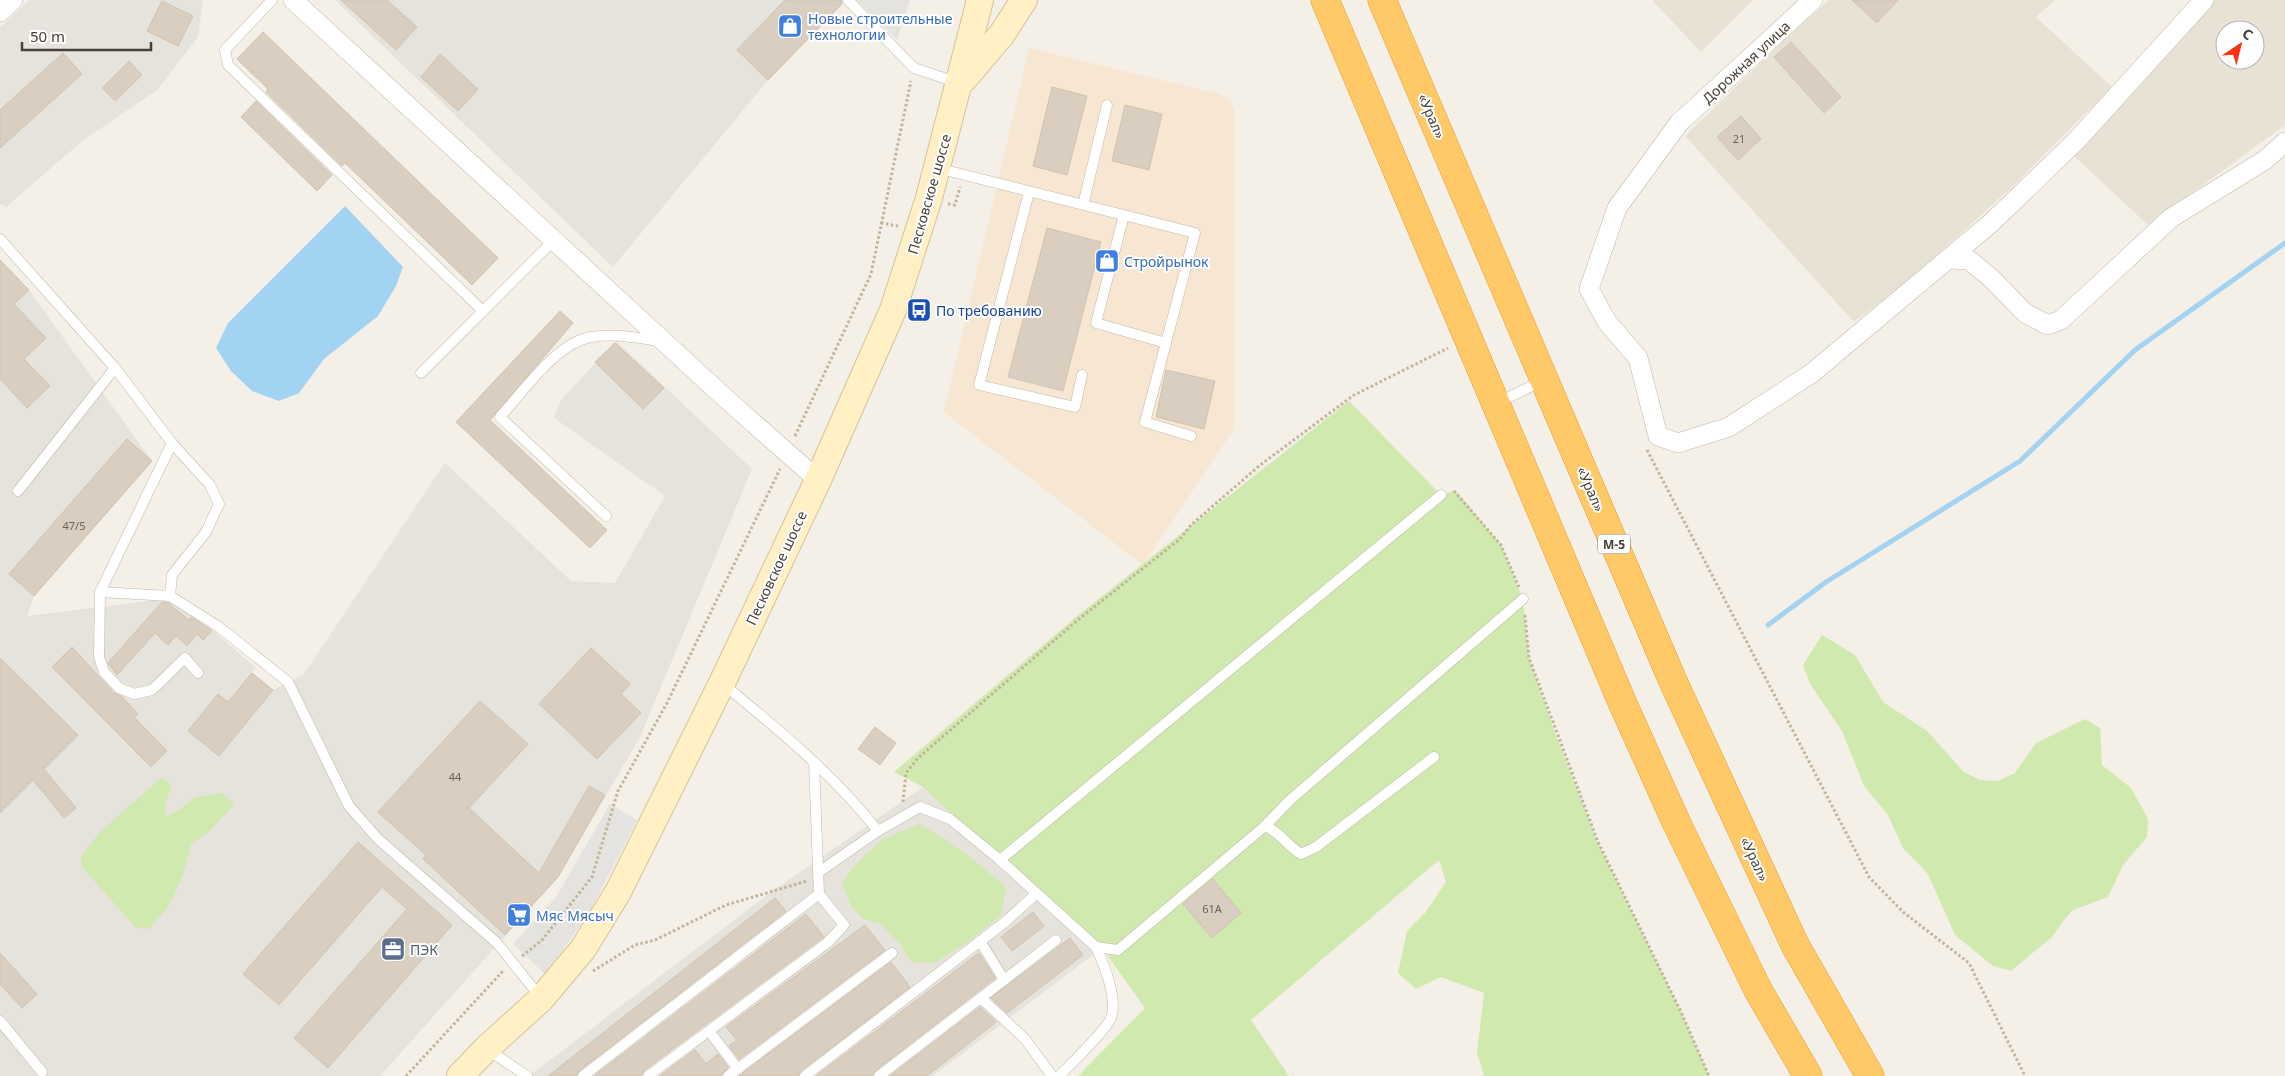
<svg xmlns="http://www.w3.org/2000/svg" width="2285" height="1076" font-family="'Noto Sans',sans-serif">
<rect width="100%" height="100%" fill="#f4f0e7"/>
<g fill="#e8e2d5" fill-rule="evenodd">
<polygon points="1652,0 1753,0 1701,52"/>
<polygon points="1829,0 2055,0 2036,17 2112,87 2013,186 1913,277 1854,322 1685,136 1777,47"/>
<path d="M 2212,0 L 2285,0 L 2285,125 L 2148,225 L 2073,155 ZM 2225,30 L 2255,30 L 2255,60 L 2225,60 Z"/>
</g>
<polygon fill="#f6e6d2" points="1029,48 1219,94 1229,99 1234,109 1234,429 1143,565 944,412"/>
<g fill="#e6e2dc">
<polygon points="29,0 203,0 198,37 157,90 81,142 6,207 0,204 0,28"/>
<polygon points="335,0 840,0 843,3 768,80 613,267"/>
<polygon points="0,260 29,290 152,461 34,596 27,616 165,599 194,614 256,668 252,673 273,690 303,675 445,463 571,581 615,583 665,496 554,418 561,400 616,341 752,469 640,737 559,876 380,1076 0,1076"/>
<polygon points="923,787 1036,894 1102,948 933,1076 529,1076 771,892"/>
</g>
<g fill="#d0e9af">
<polygon points="1349,401 1441,495 1455,490 1501,545 1523,599 1529,658 1555,733 1598,843 1681,1012 1709,1076 1484,1076 1477,1053 1484,993 1441,977 1416,989 1398,973 1407,931 1425,913 1446,882 1439,860 1251,1020 1289,1076 1078,1076 1145,1008 1102,948 1036,894 923,787 894,772 1082,612"/>
<polygon points="1822,635 1855,655 1883,702 1927,731 1964,772 1980,780 1998,781 2015,773 2036,743 2085,719 2100,728 2102,765 2131,788 2148,819 2147,837 2123,865 2108,897 2073,910 2063,921 2053,936 2011,971 1993,966 1955,935 1928,874 1903,848 1888,815 1864,786 1842,731 1810,684 1803,665"/>
<path d="M 162,777 L 172,785 L 166,801 L 165,817 L 180,810 L 195,797 L 223,793 L 234,805 L 207,833 L 191,844 C 182,882 176,900 149,929 L 136,928 L 82,867 L 81,857 L 99,833 Z"/>
<path d="M 919,824 C 951,842 978,862 1006,887 L 1001,915 L 972,939 L 935,963 L 911,962 L 901,945 L 881,924 L 863,919 L 851,906 L 842,882 L 858,862 L 882,840 Z"/>
</g>
<g fill="#e5e3df">
<polygon points="857,0 910,0 897,40"/>
<polygon points="610,804 637,820 588,915 545,974 513,944 556,897"/>
</g>
<polygon fill="#a2d3f2" points="345,206 403,267 396,286 378,316 324,359 299,393 279,401 252,391 231,371 216,348 228,323"/>
<g fill="none" stroke-linecap="round" stroke-linejoin="round">
<polyline stroke="#a2d3f2" stroke-width="5" points="1768,625 1826,582 2020,461 2135,350 2285,243"/>
</g>
<g fill="#d9cebf" stroke="#d1c3af">
<polygon points="341,0 387,0 417,27 396,50"/>
<polygon points="785,0 841,0 842,4 768,80 737,50"/>
<polygon points="1852,0 1898,0 1877,23"/>
<polygon points="162,1 193,16 178,46 147,31"/>
<polygon points="263,32 498,258 472,285 345,163 342,166 266,92 268,89 237,59"/>
<polygon points="1791,42 1841,97 1824,113 1774,57"/>
<polygon points="63,53 82,74 0,148 0,110"/>
<polygon points="440,54 478,89 458,111 421,77"/>
<polygon points="129,61 142,75 115,101 102,88"/>
<polygon points="1052,87 1087,96 1067,175 1033,166"/>
<polygon points="256,101 332,175 317,191 241,117"/>
<polygon points="1125,105 1162,114 1149,170 1112,161"/>
<polygon points="1741,116 1761,139 1738,160 1717,137"/>
<polygon points="1047,228 1101,242 1063,391 1008,377"/>
<polygon points="0,260 29,290 14,304 46,338 24,359 50,386 27,408 0,379"/>
<polygon points="560,311 573,323 490,420 607,530 590,548 456,422"/>
<polygon points="615,343 664,388 643,409 595,362"/>
<polygon points="1166,370 1215,381 1204,429 1156,417"/>
<polygon points="127,439 152,461 34,596 9,574"/>
<polygon points="162,602 168,603 189,620 191,617 212,631 203,640 197,634 187,646 176,636 168,645 155,633 117,675 108,663"/>
<polygon points="72,647 114,693 121,696 138,714 134,717 167,751 151,767 52,667"/>
<polygon points="591,648 630,684 621,694 641,713 597,759 539,704"/>
<polygon points="0,658 78,735 44,769 76,808 64,818 33,780 0,813"/>
<polygon points="252,673 273,690 219,756 188,731 218,694 228,702"/>
<polygon points="480,701 528,744 469,808 539,873 589,786 605,795 558,877 505,935 423,859 426,855 378,812"/>
<polygon points="875,727 896,743 880,765 858,749"/>
<polygon points="358,842 452,925 328,1068 294,1038 407,909 382,887 279,1005 243,974"/>
<polygon points="1213,879 1241,913 1212,938 1183,904"/>
<polygon points="775,898 786,911 579,1071 576,1076 548,1076"/>
<polygon points="1033,912 1044,926 1012,951 1001,937"/>
<polygon points="806,914 824,937 822,938 644,1070 641,1076 594,1076"/>
<polygon points="865,925 885,950 739,1059 729,1046 737,1040 726,1027"/>
<polygon points="1070,938 1083,955 1007,1013 991,998"/>
<polygon points="0,953 37,994 22,1008 0,984"/>
<polygon points="979,953 995,978 875,1071 872,1076 816,1076"/>
<polygon points="891,962 910,987 801,1071 798,1076 739,1076"/>
<polygon points="980,1007 996,1022 927,1076 890,1076"/>
<polygon points="695,1050 706,1064 718,1054 728,1067 721,1076 660,1076"/>
</g>
<g fill="none" stroke-linecap="round" stroke-linejoin="round">
<defs>
<g id="lane">
<polyline points="272,0 225,50 228,65 483,311"/>
<polyline points="848,0 914,68 959,83"/>
<polyline points="937,168 1195,233 1145,422 1191,436"/>
<polyline points="1029,192 979,385 1075,407 1082,375"/>
<polyline points="1083,205 1107,105"/>
<polyline points="1124,215 1096,323 1166,343"/>
<polyline points="0,239 115,368 172,443 210,485 219,504 206,532 172,575 170,596"/>
<polyline points="421,373 554,240"/>
<polyline points="1497,403 1544,380"/>
<polyline points="172,443 100,592 99,657 104,672 119,688 134,694 152,690 185,658 198,673"/>
<polyline points="18,491 115,368"/>
<path d="M 606,516 L 500,417 C 523,392 556,343 591,337 C 614,333 637,338 660,341"/>
<polyline points="100,592 170,596 219,627 288,682 349,806 378,839 497,943 541,998"/>
<path d="M 723,684 C 778,729 834,775 878,831 L 920,807 L 950,819 L 1000,860 L 1096,947 C 1104,964 1118,999 1111,1018 C 1107,1029 1069,1066 1059,1076"/>
<path d="M 1265,826 C 1280,832 1287,845 1301,854 L 1316,847 L 1434,757"/>
<polyline points="1000,860 1441,495"/>
<polyline points="819,872 878,831"/>
<polyline points="980,941 1004,980"/>
<polyline points="1096,947 1118,950 1265,826 1290,800 1523,599"/>
<polyline points="981,998 1025,1039 1052,1076"/>
<polyline points="0,1021 42,1072"/>
<polyline points="709,1031 738,1069"/>
<polyline points="487,1049 527,1076"/>
<polyline points="583,1076 819,894"/>
<polyline points="648,1076 827,943 844,925 819,894 814,762"/>
<polyline points="728,1076 892,953"/>
<polyline points="805,1076 1005,922 1036,894"/>
<polyline points="879,1076 1056,940"/>
</g>
<g id="street">
<polyline points="293,0 724,397 818,480"/>
<polyline points="1813,0 1679,123 1617,208 1589,289 1607,322 1638,358 1658,436 1678,443 1729,427 1812,373 1991,223 2076,141 2204,0"/>
<polyline points="0,12 13,0"/>
<polyline points="1949,259 1969,260 1992,279 2025,313 2048,325 2061,320 2171,218 2265,160 2285,142"/>
</g>
<g id="secondary">
<polyline points="964,79 1002,34 1024,0"/>
<polyline points="460,1076 487,1048 541,999 583,949 618,892 722,683 818,480 893,310 929,198 980,0"/>
</g>
<g id="highway">
<polyline points="1325,0 1622,702 1677,824 1758,990 1808,1076"/>
<polyline points="1382,0 1672,679 1795,945 1870,1076"/>
</g>
</defs>
<use href="#lane" stroke="#c0b8aa" stroke-width="11"/>
<use href="#street" stroke="#c0b8aa" stroke-width="20"/>
<use href="#secondary" stroke="#d5c396" stroke-width="28"/>
<use href="#highway" stroke="#e29e34" stroke-width="29"/>
<g stroke="#c2b39a" stroke-width="3" stroke-dasharray="2.5 2.5" stroke-linecap="butt">
<polyline points="948,204 955,205 960,187"/>
<polyline points="881,223 898,226"/>
<polyline points="795,436 871,274 911,81"/>
<polyline points="1647,450 1869,877 1903,912 1969,963 2025,1076"/>
<polyline points="1454,491 1501,545 1519,587"/>
<polyline points="1525,615 1529,658 1598,842 1681,1012 1709,1076"/>
<polyline points="903,802 906,773 918,758 1079,619 1180,539 1191,525 1259,466 1354,395 1448,348"/>
<polyline points="522,956 542,940 592,877 618,791 667,703 780,469"/>
<polyline points="593,971 635,945 655,940 726,905 807,881"/>
<polyline points="406,1076 503,971"/>
</g>
<use href="#lane" stroke="#fff" stroke-width="10"/>
<use href="#street" stroke="#fff" stroke-width="19"/>
<use href="#secondary" stroke="#fff0c6" stroke-width="26"/>
<use href="#highway" stroke="#ffc967" stroke-width="28"/>
</g>
<defs>
<symbol id="shop-square" viewBox="-11 -11 22 22"><rect x="-9" y="-9" width="18" height="18" rx="4" fill="#3f7fe0" stroke="#fff"/><path d="M-5-2.5h2.3a2.7 3.5 0 0 1 5.4 0H5L5.5 6h-11ZM-1.5-2.5h3a1.5 2.3 0 0 0-3 0Z" fill="#fff"/></symbol>
<symbol id="bus-square" viewBox="-11 -11 22 22"><rect x="-9" y="-9" width="18" height="18" rx="4" fill="#1a4fb4" stroke="#fff"/><path d="M-5-6H5V4H4V6H2V4H-2V6H-4V4H-5ZM-3.5-4V0h7V-4ZM-3.5 1.2v1.5H-2V1.2ZM2 1.2v1.5H3.5V1.2Z" fill="#fff"/></symbol>
<symbol id="supermarket-square" viewBox="-11 -11 22 22"><rect x="-9" y="-9" width="18" height="18" rx="4" fill="#3f7fe0" stroke="#fff"/><path d="M-6-5.5h2.5l.6 2H6L4.5 2H-2.5L-4.4-4H-6ZM-1.5 3.2a1.3 1.3 0 1 0 .1 0ZM3 3.2a1.3 1.3 0 1 0 .1 0Z" fill="#fff"/></symbol>
<symbol id="office-square" viewBox="-11 -11 22 22"><rect x="-9" y="-9" width="18" height="18" rx="4" fill="#5c6f8a" stroke="#fff"/><path d="M-6-3h4V-5.5h4V-3h4V5H-6ZM-1-4.5V-3h2v-1.5ZM-6 0V1H6V0Z" fill="#fff"/></symbol>
</defs>
<g fill-rule="evenodd">
<use href="#shop-square" x="776" y="12" width="28" height="28"/>
<use href="#shop-square" x="1093" y="247" width="28" height="28"/>
<use href="#bus-square" x="905" y="296" width="28" height="28"/>
<use href="#supermarket-square" x="505" y="901" width="28" height="28"/>
<use href="#office-square" x="379" y="935" width="28" height="28"/>
</g>
<g text-anchor="middle" dominant-baseline="central" stroke-width="4" stroke-linejoin="round" paint-order="stroke">
<g font-size="11" fill="#6c6458">
<text x="1739" y="138">21</text>
<text x="74" y="525">47/5</text>
<text x="455" y="776">44</text>
<text x="1212" y="908">61А</text>
</g>
<rect fill="#fff" stroke="#7f7972" stroke-width="1" x="1598" y="534.5" width="32" height="19" rx="4"/>
<g font-size="12" font-weight="bold" fill="#484036">
<text x="1614" y="544">М-5</text>
</g>
<g font-size="14" fill="#366cbe" stroke="#fff" text-anchor="start">
<text x="808" y="18">Новые строительные<tspan x="808" dy="16">технологии</tspan></text>
<text x="1124" y="261">Стройрынок</text>
<text x="536" y="915">Мяс Мясыч</text>
</g>
<g font-size="14" fill="#484036" stroke="#fff">
<text transform="translate(1746 62) rotate(-43)">Дорожная улица</text>
<text transform="translate(1432 116) rotate(67)">«Урал»</text>
<text transform="translate(929 194) rotate(-74)">Песковское шоссе</text>
<text transform="translate(1591 489) rotate(67)">«Урал»</text>
<text transform="translate(776 568) rotate(-65)">Песковское шоссе</text>
<text transform="translate(1755 859) rotate(65)">«Урал»</text>
</g>
<g font-size="14" fill="#164399" stroke="#fff" text-anchor="start">
<text x="936" y="310">По требованию</text>
</g>
<g font-size="14" fill="#4e5e75" stroke="#fff" text-anchor="start">
<text x="410" y="949">ПЭК</text>
</g>
</g>
<g transform="translate(2240 45) rotate(35)"><circle r="24" fill="#ffffff" stroke="#b6b3af"/>
<path d="M0-4L9 19L0 12L-9 19Z" fill="#ff3213"/>
<text y="-8" font-size="14" font-weight="bold" text-anchor="middle" fill="#484036">С</text>
</g>
<path d="M22 42v8h129v-8" fill="none" stroke="#484036" stroke-width="2.5"/>
<text x="30" y="42" font-size="15" fill="#484036" stroke="#ffffff" stroke-width="4" paint-order="stroke">50 m</text>
</svg>
